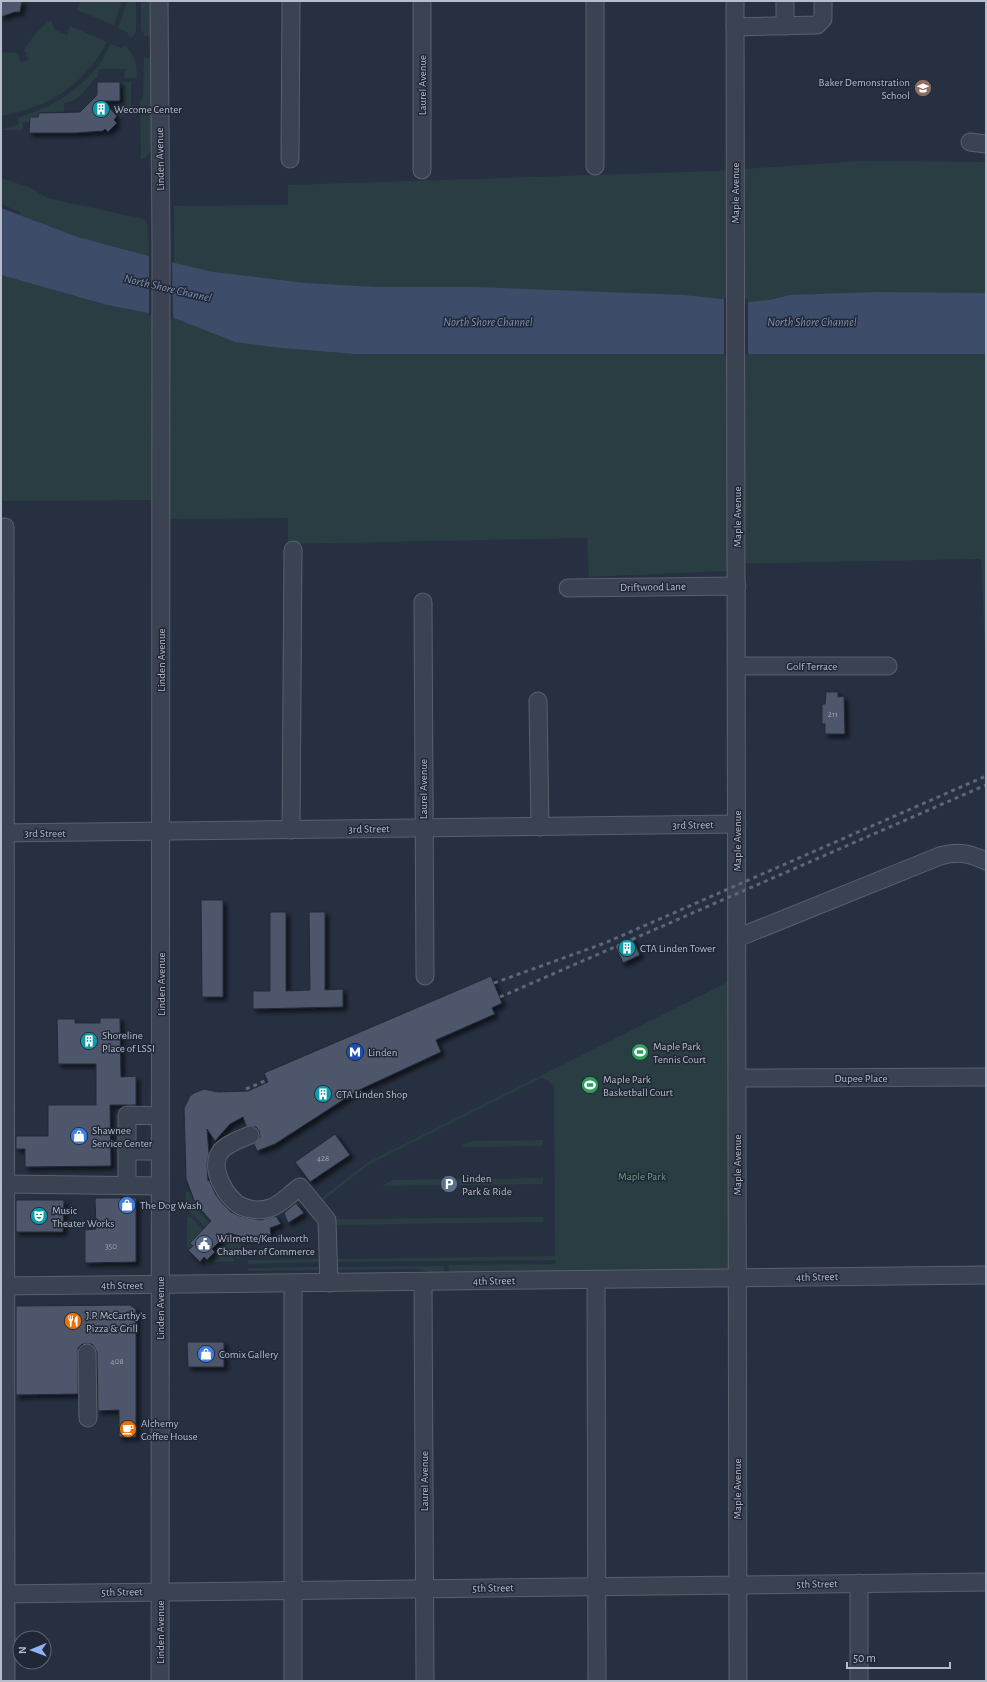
<svg xmlns="http://www.w3.org/2000/svg" width="987" height="1682" font-family="'Alegreya Sans',sans-serif">
<defs>
<filter id="shadow"><feDropShadow dx="3.5" dy="3.5" stdDeviation="2" flood-color="#0009"/></filter>
</defs>
<rect width="100%" height="100%" fill="#273041"/>
<g fill="#293d42">
<polygon points="81,1 122,1 114,25 77,10"/>
<path d="M 127,1 L 136,1 L 136,31 C 135,34 134,38 130,38 L 127,32 L 119,28 L 119,26 Z"/>
<polygon points="141,1 152,1 152,37 144,36 144,33 141,30"/>
<path d="M 51,20 L 55,30 L 67,35 L 70,26 L 107,42 C 83,86 50,107 1,116 L 1,52 L 17,53 L 21,62 L 27,60 L 29,58 L 26,56 L 27,53 L 24,51 C 31,38 39,28 51,20 Z"/>
<path d="M 111,44 L 121,48 L 126,46 C 135,57 137,64 137,78 L 124,78 L 125,69 L 99,69 L 98,77 L 95,78 C 84,91 81,100 64,103 L 64,112 L 39,113 L 38,117 L 30,117 L 30,122 L 23,122 L 23,130 L 1,130 L 19,124 L 17,118 C 52,107 75,94 99,65 C 104,59 106,50 111,44 Z"/>
<path d="M 144,58 L 152,58 L 152,146 C 151,153 148,158 141,159 L 140,101 L 143,98 Z"/>
<polygon points="122,82 131,82 131,108 120,119 116,114 119,111 119,102 122,102"/>
<polygon points="860,161 986,162 986,675 981,559 727,564 727,571 589,577 587,538 288,544 288,518 169,519 169,500 1,501 1,275 107,305 174,318 174,206 288,205 288,185 715,171"/>
<polygon points="1,178 29,187 47,198 144,219 148,225 149,256 78,237 19,215 20,212 1,204"/>
<path d="M 728,982 L 730,1260 L 727,1268 L 721,1270 L 449,1274 L 448,1265 L 555,1264 L 556,1260 L 335,1262 L 335,1259 L 555,1256 L 554,1090 C 552,1083 548,1079 541,1078 L 368,1165 L 321,1202 L 319,1200 L 367,1163 Z"/>
<polygon points="543,1140 543,1146 462,1147 462,1145 471,1141"/>
<polygon points="543,1178 543,1184 382,1186 392,1180"/>
<polygon points="190,1191 201,1210 219,1226 206,1228 186,1208 186,1192"/>
<polygon points="190,1216 206,1233 190,1243 193,1246 192,1247 187,1247 187,1217"/>
<polygon points="543,1217 544,1222 335,1225 335,1222 338,1219"/>
<polygon points="226,1231 241,1236 240,1258 237,1258 224,1244 224,1234"/>
<polygon points="221,1247 234,1259 234,1261 204,1263 203,1258 204,1257 207,1259 218,1248"/>
<polygon points="320,1259 320,1262 248,1264 248,1260"/>
<polygon points="444,1266 444,1274 437,1274 417,1269 337,1270 336,1267"/>
<polygon points="319,1267 318,1270 248,1271 248,1268"/>
</g>
<polygon fill="#3d4c69" points="1,208 78,237 175,263 213,272 306,283 376,287 476,287 684,295 749,302 770,300 790,295 876,292 986,293 986,354 356,354 281,348 235,342 174,318 107,305 1,275"/>
<g fill="#273041">
<polygon points="149,254 172,261 173,320 149,315"/>
<polygon points="724,298 748,299 748,355 724,356"/>
</g>
<g fill="#4d566a" stroke="#222938" filter="url(#shadow)">
<polygon points="1,1 22,1 20,12 15,12 1,17"/>
<polygon points="97,82 120,82 120,101 103,101 117,116 114,120 117,123 108,132 105,129 103,131 76,133 29,133 30,117 38,117 39,113 80,112 97,95"/>
<polygon points="826,692 838,692 838,697 844,696 845,734 825,734 825,724 822,724 822,704 825,704"/>
<polygon points="201,900 223,900 223,997 202,997"/>
<polygon points="270,912 286,912 286,991 310,990 309,912 325,912 325,990 343,989 343,1007 253,1009 253,991 270,991"/>
<polygon points="632,937 640,955 623,963 615,946"/>
<polygon points="491,976 502,1003 492,1008 495,1014 436,1040 441,1052 357,1091 275,1144 257,1151 254,1144 260,1137 259,1131 256,1127 246,1126 243,1117 230,1124 215,1141 207,1129 209,1153 207,1164 208,1181 209,1180 216,1195 223,1204 231,1212 240,1216 260,1220 276,1216 281,1224 270,1228 271,1235 251,1237 251,1239 228,1233 212,1249 215,1252 207,1260 204,1257 200,1262 188,1250 193,1246 190,1243 211,1221 201,1210 194,1200 186,1179 184,1108 190,1096 194,1093 204,1089 218,1092 248,1091 268,1082 264,1073"/>
<polygon points="100,1018 120,1018 121,1077 136,1076 136,1105 110,1105 111,1166 25,1167 25,1149 16,1149 16,1136 48,1136 48,1105 96,1105 96,1064 58,1064 57,1019 75,1019 75,1023 100,1023"/>
<polygon points="335,1134 350,1155 310,1182 295,1162"/>
<polygon points="95,1198 136,1198 136,1262 85,1263 85,1230 96,1229"/>
<polygon points="16,1200 64,1200 63,1232 16,1232"/>
<polygon points="296,1203 304,1213 288,1223 284,1213"/>
<polygon points="130,1305 136,1309 136,1437 119,1437 119,1410 98,1411 97,1353 95,1348 92,1344 82,1344 78,1348 78,1394 16,1395 16,1306"/>
<polygon points="187,1342 224,1342 224,1367 188,1367"/>
</g>
<g fill="none" stroke-linecap="round" stroke-linejoin="round">
<defs>
<g id="minor">
<polyline points="159,1 161,245 160,1681"/>
<polyline points="595,1 595,166"/>
<polyline points="735,1 738,1681"/>
<polyline points="785,26 785,1"/>
<polyline points="735,27 817,25 823,19 823,1"/>
<polyline points="970,142 986,144"/>
<polyline points="290,159 291,1"/>
<polyline points="422,170 422,1"/>
<polyline points="5,527 6,1681"/>
<polyline points="568,588 737,586"/>
<polyline points="423,602 425,976"/>
<polyline points="737,666 888,666"/>
<polyline points="538,701 540,827"/>
<polyline points="291,830 293,550"/>
<polyline points="1,833 737,824"/>
<path d="M 737,938 L 940,856 C 959,851 968,853 986,861"/>
<polyline points="737,1078 986,1077"/>
<path d="M 250,1135 C 241,1139 228,1143 221,1151 C 208,1167 226,1200 243,1207 C 251,1210 262,1211 270,1208 C 281,1205 291,1193 300,1187 L 327,1220 L 329,1283"/>
<polyline points="127,1151 160,1151"/>
<polyline points="6,1184 160,1186"/>
<polyline points="127,1186 127,1115 160,1116"/>
<polyline points="596,1280 597,1681"/>
<polyline points="423,1282 425,1681"/>
<polyline points="1,1286 986,1275"/>
<polyline points="87,1353 88,1418"/>
<polyline points="859,1583 859,1681"/>
<polyline points="1,1594 986,1582"/>
<polyline points="293,1681 293,1283"/>
</g>
</defs>
<use href="#minor" stroke="#59606e" stroke-width="19"/>
<use href="#minor" stroke="#3b4251" stroke-width="17"/>
<g stroke="#5d6678" stroke-width="3" stroke-dasharray="4 4" stroke-linecap="butt">
<polyline points="494,983 605,943 986,776"/>
<polyline points="500,997 986,785"/>
<polyline points="246,1089 267,1080"/>
</g>
</g>
<defs>
<symbol id="school-disc" viewBox="-11 -11 22 22"><circle r="9.5" fill="#8d6e63" stroke="#202736"/><path d="M0-5L7-2L0 1L-7-2ZM-4 1L0 2.5L4 1V4Q0 6-4 4Z" fill="#fff"/></symbol>
<symbol id="building-disc" viewBox="-11 -11 22 22"><circle r="9.5" fill="#0f9aa8" stroke="#202736"/><path d="M-4-6H4V6H1V3H-1V6H-4ZM-2.5-4.3h1.7v1.8h-1.7ZM.8-4.3h1.7v1.8H.8ZM-2.5-1h1.7V.8h-1.7ZM.8-1h1.7V.8H.8Z" fill="#fff"/></symbol>
<symbol id="metro-disc" viewBox="-11 -11 22 22"><circle r="9.5" fill="#1a4fb4" stroke="#202736"/><path d="M-5.5 5V-5H-3L0 0L3-5H5.5V5H3V-.5L0 4L-3-.5V5Z" fill="#fff"/></symbol>
<symbol id="stadium-disc" viewBox="-11 -11 22 22"><circle r="9.5" fill="#2e9e5b" stroke="#202736"/><path d="M0-5a6.5 5 0 1 0 0 10a6.5 5 0 1 0 0-10ZM-3.5-1.8h7v3.6h-7Z" fill="#fff"/></symbol>
<symbol id="shop-disc" viewBox="-11 -11 22 22"><circle r="9.5" fill="#3f7fe0" stroke="#202736"/><path d="M-5-2.5h2.3a2.7 3.5 0 0 1 5.4 0H5L5.5 6h-11ZM-1.5-2.5h3a1.5 2.3 0 0 0-3 0Z" fill="#fff"/></symbol>
<symbol id="parking-disc" viewBox="-11 -11 22 22"><circle r="9.5" fill="#5c6f8a" stroke="#202736"/><path d="M-3.5-5.5H1a3.5 3.5 0 0 1 0 7H-1V5.5H-3.5ZM-1-3.4V-.6H.8a1.4 1.4 0 0 0 0-2.8Z" fill="#fff"/></symbol>
<symbol id="theatre-disc" viewBox="-11 -11 22 22"><circle r="9.5" fill="#0f9aa8" stroke="#202736"/><path d="M-5-5.5Q0-4 5-5.5V0Q5 5 0 6Q-5 5-5 0ZM-3.3-2.5H-1v1.5H-3.3ZM1-2.5H3.3v1.5H1ZM-2.8 1Q0 5.5 2.8 1Z" fill="#fff"/></symbol>
<symbol id="civic-disc" viewBox="-11 -11 22 22"><circle r="9.5" fill="#5c6f8a" stroke="#202736"/><path d="M-.6-6.5H3V-4.5H.6V-3L4-1V1h2V6H-6V1h2V-1L-.6-3ZM-1.2 2.5V6h2.4V2.5Z" fill="#fff"/></symbol>
<symbol id="restaurant-disc" viewBox="-11 -11 22 22"><circle r="9.5" fill="#e8710a" stroke="#202736"/><path d="M-5-6h1v4h1v-4h1v4h1v-4h1v5L-1.5 .5V6h-2V.5L-5-1ZM5-6V6H3V1.5H1.5Q1.5-4 5-6Z" fill="#fff"/></symbol>
<symbol id="cafe-disc" viewBox="-11 -11 22 22"><circle r="9.5" fill="#e8710a" stroke="#202736"/><path d="M-5.5-4.5H6V0H3Q3 3.5 0 3.5H-2.5Q-5.5 3.5-5.5 0ZM3-3.2v2h1.7v-2ZM-6 4.5H4V6H-6Z" fill="#fff"/></symbol>
</defs>
<g fill-rule="evenodd">
<use href="#school-disc" x="913" y="78" width="20" height="20"/>
<use href="#building-disc" x="91" y="99" width="20" height="20"/>
<use href="#building-disc" x="617" y="938" width="20" height="20"/>
<use href="#building-disc" x="79" y="1031" width="20" height="20"/>
<use href="#metro-disc" x="345" y="1042" width="20" height="20"/>
<use href="#stadium-disc" x="630" y="1042" width="20" height="20"/>
<use href="#stadium-disc" x="580" y="1075" width="20" height="20"/>
<use href="#building-disc" x="313" y="1084" width="20" height="20"/>
<use href="#shop-disc" x="69" y="1126" width="20" height="20"/>
<use href="#parking-disc" x="439" y="1174" width="20" height="20"/>
<use href="#shop-disc" x="117" y="1195" width="20" height="20"/>
<use href="#theatre-disc" x="29" y="1206" width="20" height="20"/>
<use href="#civic-disc" x="194" y="1234" width="20" height="20"/>
<use href="#restaurant-disc" x="63" y="1311" width="20" height="20"/>
<use href="#shop-disc" x="196" y="1344" width="20" height="20"/>
<use href="#cafe-disc" x="118" y="1419" width="20" height="20"/>
</g>
<g text-anchor="middle" dominant-baseline="central" stroke-width="3" stroke-linejoin="round" paint-order="stroke">
<g font-size="9" fill="#9da3b3">
<text x="833" y="714">211</text>
<text x="323" y="1158">428</text>
<text x="111" y="1246">350</text>
<text x="117" y="1361">408</text>
</g>
<g font-size="11" fill="#b8bdcb" stroke="#202736" text-anchor="start">
<text x="910" y="82" text-anchor="end">Baker Demonstration<tspan x="910" dy="13">School</tspan></text>
<text x="114" y="109">Wecome Center</text>
<text x="640" y="948">CTA Linden Tower</text>
<text x="102" y="1035">Shoreline<tspan x="102" dy="13">Place of LSSI</tspan></text>
<text x="653" y="1046">Maple Park<tspan x="653" dy="13">Tennis Court</tspan></text>
<text x="368" y="1052">Linden</text>
<text x="603" y="1079">Maple Park<tspan x="603" dy="13">Basketball Court</tspan></text>
<text x="336" y="1094">CTA Linden Shop</text>
<text x="92" y="1130">Shawnee<tspan x="92" dy="13">Service Center</tspan></text>
<text x="462" y="1178">Linden<tspan x="462" dy="13">Park &amp; Ride</tspan></text>
<text x="140" y="1205">The Dog Wash</text>
<text x="52" y="1210">Music<tspan x="52" dy="13">Theater Works</tspan></text>
<text x="217" y="1238">Wilmette/Kenilworth<tspan x="217" dy="13">Chamber of Commerce</tspan></text>
<text x="86" y="1315">J.P. McCarthy's<tspan x="86" dy="13">Pizza &amp; Grill</tspan></text>
<text x="219" y="1354">Comix Gallery</text>
<text x="141" y="1423">Alchemy<tspan x="141" dy="13">Coffee House</tspan></text>
</g>
<g font-size="11" fill="#b8bdcb" stroke="#202736">
<text transform="translate(422 85) rotate(-90)">Laurel Avenue</text>
<text transform="translate(160 159) rotate(-91)">Linden Avenue</text>
<text transform="translate(735 193) rotate(-90)">Maple Avenue</text>
<text transform="translate(737 517) rotate(-90)">Maple Avenue</text>
<text transform="translate(653 587) rotate(-1)">Driftwood Lane</text>
<text transform="translate(161 660) rotate(-90)">Linden Avenue</text>
<text x="812" y="666">Golf Terrace</text>
<text transform="translate(423 789) rotate(-90)">Laurel Avenue</text>
<text transform="translate(693 825) rotate(-1)">3rd Street</text>
<text transform="translate(369 829) rotate(-1)">3rd Street</text>
<text x="45" y="833">3rd Street</text>
<text transform="translate(737 841) rotate(-90)">Maple Avenue</text>
<text transform="translate(161 984) rotate(-90)">Linden Avenue</text>
<text x="861" y="1078">Dupee Place</text>
<text transform="translate(737 1165) rotate(-90)">Maple Avenue</text>
<text transform="translate(817 1277) rotate(-1)">4th Street</text>
<text transform="translate(494 1281) rotate(-1)">4th Street</text>
<text x="122" y="1285">4th Street</text>
<text transform="translate(160 1308) rotate(-90)">Linden Avenue</text>
<text transform="translate(424 1481) rotate(-90)">Laurel Avenue</text>
<text transform="translate(737 1489) rotate(-90)">Maple Avenue</text>
<text transform="translate(817 1584) rotate(-1)">5th Street</text>
<text transform="translate(493 1588) rotate(-1)">5th Street</text>
<text transform="translate(122 1592) rotate(-1)">5th Street</text>
<text transform="translate(160 1632) rotate(-90)">Linden Avenue</text>
</g>
<g font-size="11" fill="#709b7e" stroke="#202736">
<text x="642" y="1176">Maple Park</text>
</g>
<g font-size="12" font-style="italic" fill="#8091b2" stroke="#202736">
<text transform="translate(168 288) rotate(13)">North Shore Channel</text>
<text x="488" y="322">North Shore Channel</text>
<text x="812" y="322">North Shore Channel</text>
</g>
</g>
<rect width="987" height="1682" fill="none" stroke="#b8bdcb" stroke-width="4"/>
<g transform="translate(32 1650) rotate(269)"><circle r="19" fill="#202736" stroke="#5d6372"/>
<path d="M0-3L7 15L0 10L-7 15Z" fill="#92b0f6"/>
<text y="-6" font-size="11" font-weight="bold" text-anchor="middle" fill="#b8bdcb">N</text>
</g>
<path d="M847 1662v6h103v-6" fill="none" stroke="#b8bdcb" stroke-width="2"/>
<text x="853" y="1662" font-size="12" fill="#b8bdcb" stroke="#202736" stroke-width="3" paint-order="stroke">50 m</text>
</svg>
